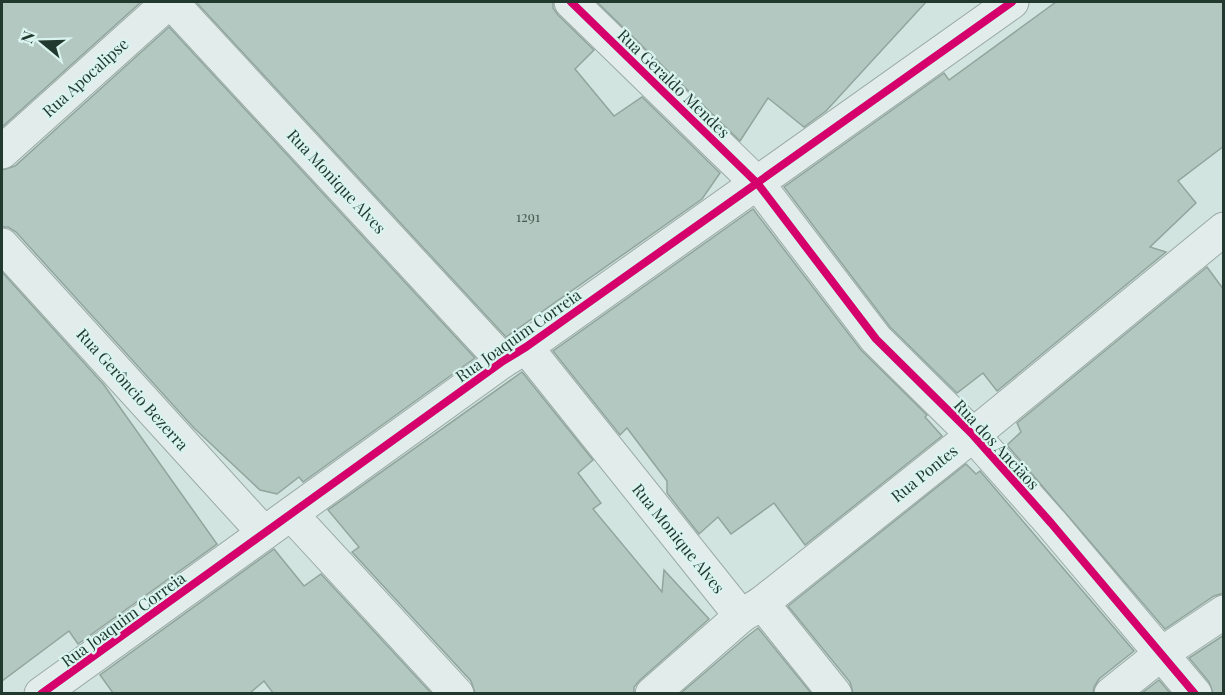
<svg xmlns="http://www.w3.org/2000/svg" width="1225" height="695" font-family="'Playfair Display',serif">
<rect width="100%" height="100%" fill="#d2e4e0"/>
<g fill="#b3c8c0" stroke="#91a59d" stroke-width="1.5">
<polygon points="2,2 141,2 2,127"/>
<polygon points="196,2 553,2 553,8 558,15 594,50 575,69 614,116 642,97 720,173 702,199 506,337"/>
<polygon points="597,2 926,2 826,111 804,127 768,98 740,141"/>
<polygon points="1056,2 1224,2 1224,146 1178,181 1196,203 1150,247 1166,252 997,391 983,373 957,393 890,327 784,187 944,73 949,80"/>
<polygon points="169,27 475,358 303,482 299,477 277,494 260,490 194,428 16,232 8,227 2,227 2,170 15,166"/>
<polygon points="753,209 861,350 927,415 925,417 942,436 805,545 774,503 731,534 718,517 699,534 667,493 667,481 627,428 620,435 553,351"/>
<polygon points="1207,267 1224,290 1224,593 1214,596 1165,629 1007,445 1021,432 1017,423"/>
<polygon points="2,272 104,385 217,544 78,644 69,631 2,681"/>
<polygon points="522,372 593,460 578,473 601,503 593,509 662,592 664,570 709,619 640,680 634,687 634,693 475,693 471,681 352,552 359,547 328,510"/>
<polygon points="966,464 976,474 980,471 1134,651 1099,679 1094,687 1093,693 853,693 850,682 788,606"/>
<polygon points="274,549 304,586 321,574 431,693 273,693 264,681 250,693 113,693 100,675"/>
<polygon points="758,628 811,693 681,693 744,639"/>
<polygon points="1224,635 1224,693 1213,693 1209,682 1189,658"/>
<polygon points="1159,680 1170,693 1142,693"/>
</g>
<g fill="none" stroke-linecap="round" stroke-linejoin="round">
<defs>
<g id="street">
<polyline points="171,2 503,361"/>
<polyline points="571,2 758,184 876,339 973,435 1051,523 1195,694"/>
<polyline points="2,152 169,2"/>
<polyline points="2,245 264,533"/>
<polyline points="526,347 741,616"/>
<polyline points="291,514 457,694"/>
<polyline points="762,603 835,694"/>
<polyline points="41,694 503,361 526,347 1012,2"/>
<polyline points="652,694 741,616 762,603 973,435 1224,229"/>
<polyline points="1111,694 1161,654 1224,612"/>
</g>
</defs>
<use href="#street" stroke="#9aaaa5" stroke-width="35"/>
<use href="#street" stroke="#e2edeb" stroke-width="33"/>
<defs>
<g id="cycleway">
<polyline points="571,2 758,184 876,339 973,435 1051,523 1195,694"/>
<polyline points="41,694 503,361 526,347 1012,2"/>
</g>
</defs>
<use href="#cycleway" stroke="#d9f4ee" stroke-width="11"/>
<use href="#cycleway" stroke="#d6006c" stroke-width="8"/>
</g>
<g text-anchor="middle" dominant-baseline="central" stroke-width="4.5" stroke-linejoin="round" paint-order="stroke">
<g font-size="14" fill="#465d53">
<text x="528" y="216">1291</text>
</g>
<g font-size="16" fill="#22392f" stroke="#d9f4ee">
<text transform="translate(85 77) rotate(-42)">Rua Apocalipse</text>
<text transform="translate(674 83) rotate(44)">Rua Geraldo Mendes</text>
<text transform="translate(337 181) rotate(47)">Rua Monique Alves</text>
<text transform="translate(518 335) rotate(-35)">Rua Joaquim Correia</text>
<text transform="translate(133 389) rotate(48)">Rua Gerôncio Bezerra</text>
<text transform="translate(997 444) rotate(47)">Rua dos Anciãos</text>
<text transform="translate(924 473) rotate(-39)">Rua Pontes</text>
<text transform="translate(679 538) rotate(51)">Rua Monique Alves</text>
<text transform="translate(123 619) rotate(-36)">Rua Joaquim Correia</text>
</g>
</g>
<rect width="1225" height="695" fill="none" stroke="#22392f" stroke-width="6"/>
<g transform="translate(42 42) rotate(289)" stroke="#d9f4ee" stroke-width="4.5" paint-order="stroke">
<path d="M0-4.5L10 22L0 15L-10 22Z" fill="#22392f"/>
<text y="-9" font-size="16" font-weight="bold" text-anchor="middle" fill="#22392f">N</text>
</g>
</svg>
